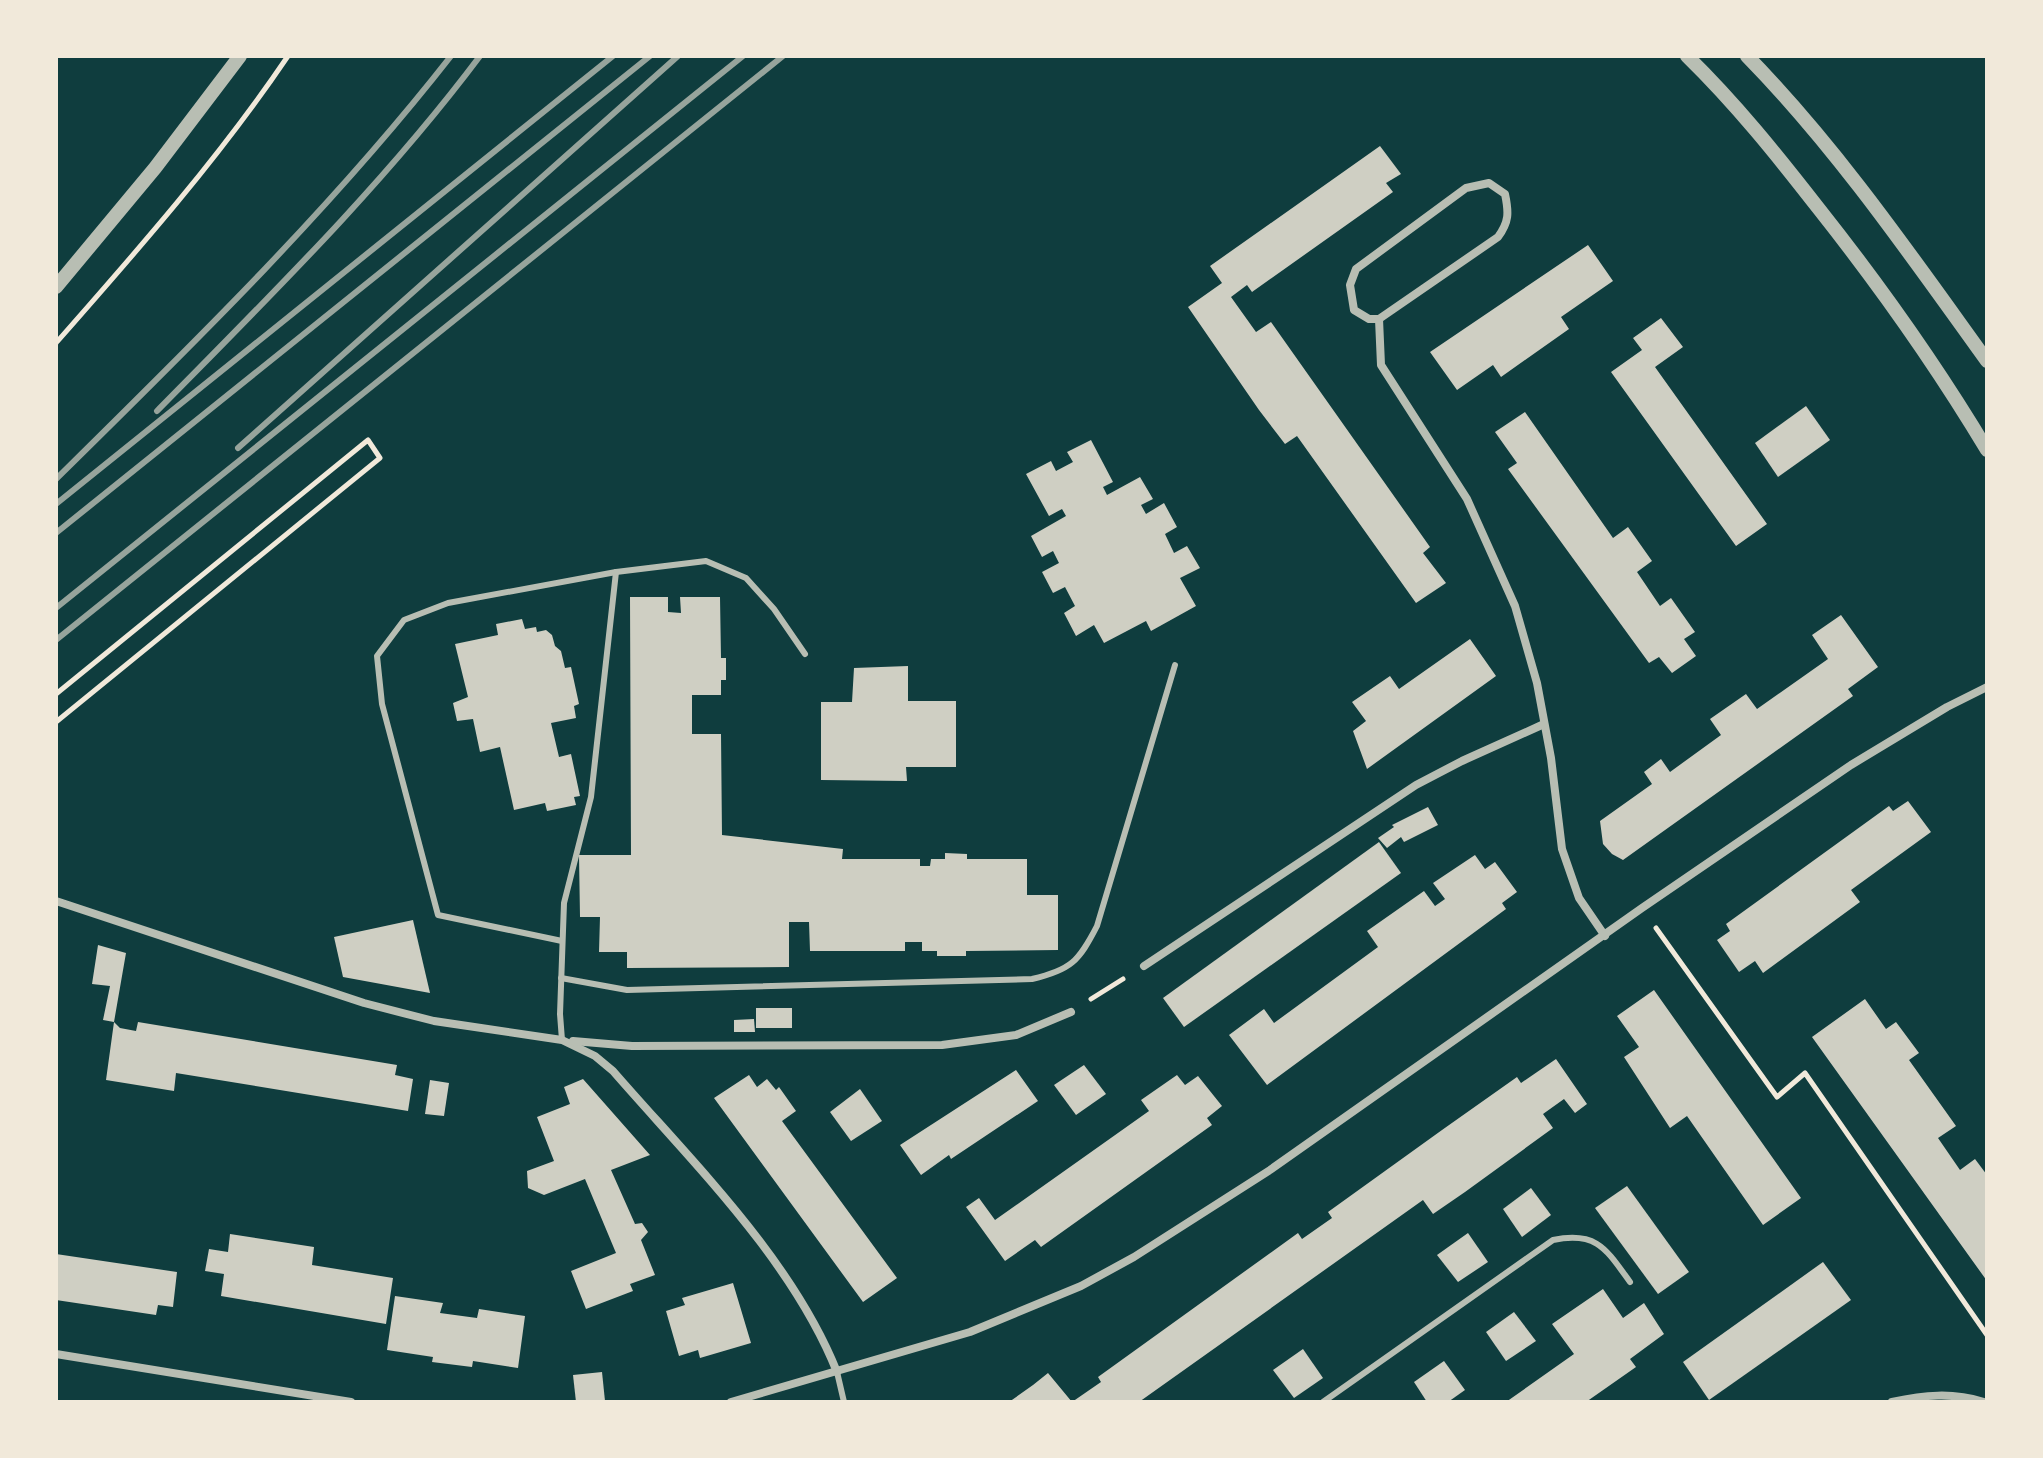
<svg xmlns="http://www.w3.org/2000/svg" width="2043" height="1458" font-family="Jost,sans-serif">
<rect width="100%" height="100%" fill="#0f3d3e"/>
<g fill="#cfcfc3">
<polygon points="1380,146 1401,174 1386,183 1393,192 1252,292 1247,285 1231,297 1256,332 1271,322 1430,547 1423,553 1446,583 1416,603 1297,436 1285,444 1259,410 1188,307 1222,283 1210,266"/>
<polygon points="1588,245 1613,281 1561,317 1569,329 1501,377 1493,365 1457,390 1430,352"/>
<polygon points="1661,318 1683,347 1655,367 1767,524 1736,546 1611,372 1642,350 1633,338"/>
<polygon points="1806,406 1830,440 1778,477 1755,443"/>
<polygon points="1525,412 1613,538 1628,527 1652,561 1637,572 1660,606 1671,598 1695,632 1684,639 1696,656 1672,673 1659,657 1649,663 1508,469 1517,463 1495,432"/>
<polygon points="1091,440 1113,482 1103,487 1107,495 1140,477 1153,499 1141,505 1146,514 1164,503 1177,527 1165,534 1174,553 1187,546 1200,568 1180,578 1196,606 1151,631 1146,621 1104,643 1094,625 1076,636 1064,613 1075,606 1065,587 1053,593 1042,572 1059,563 1053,551 1042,557 1031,536 1066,516 1062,509 1049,516 1026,474 1051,461 1056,471 1073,462 1067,452"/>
<polygon points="630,597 668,597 668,612 681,613 680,597 720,597 721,658 726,658 726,680 721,680 721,695 692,695 692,734 721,734 722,835 843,849 842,859 920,859 920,866 930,866 931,859 945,859 945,853 967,854 967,859 1027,859 1027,895 1058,895 1058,950 966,951 966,956 937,956 937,951 922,951 922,942 905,942 905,951 810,951 809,922 789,922 789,967 627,968 627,952 599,952 600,917 580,917 579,855 631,855"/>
<polygon points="1841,615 1878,667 1848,689 1853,696 1623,860 1612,854 1603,844 1600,821 1652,784 1644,772 1661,759 1670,772 1721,735 1710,719 1746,694 1757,709 1828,659 1812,635"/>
<polygon points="522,619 525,629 536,627 537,632 546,630 552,635 555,646 561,651 565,668 571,667 579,704 574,706 576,718 551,723 559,757 571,754 580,796 574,797 576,805 547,811 545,803 514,810 500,747 480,752 473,719 457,721 453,703 468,697 455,644 498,635 496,624"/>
<polygon points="1470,639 1496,676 1367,769 1353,731 1366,721 1352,702 1390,676 1399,689"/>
<polygon points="908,666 908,701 956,701 956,767 906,767 907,781 821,780 821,702 852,702 854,668"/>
<polygon points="1908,801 1931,832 1851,890 1860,902 1763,973 1755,961 1739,972 1717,940 1730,931 1726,924 1889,806 1893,811"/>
<polygon points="1428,807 1438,825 1404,842 1401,837 1387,848 1378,838 1394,827 1392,825"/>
<polygon points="1379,842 1401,873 1184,1027 1163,998"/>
<polygon points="1475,855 1485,869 1495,862 1517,892 1502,903 1506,909 1267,1085 1229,1035 1264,1009 1274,1023 1378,947 1367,931 1424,891 1435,906 1445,899 1433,883"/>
<polygon points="413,920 430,993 343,977 334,937"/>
<polygon points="98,945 126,953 114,1022 120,1028 136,1031 138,1022 397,1065 395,1075 413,1079 408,1111 176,1073 174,1091 106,1080 114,1022 103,1020 110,986 92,984"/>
<polygon points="1654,990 1801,1198 1763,1225 1687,1116 1670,1128 1624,1057 1639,1047 1617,1016"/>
<polygon points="1865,999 1886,1029 1896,1022 1919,1053 1909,1060 1956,1126 1938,1138 1960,1170 1975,1159 1987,1175 1987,1281 1812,1037"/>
<rect x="756" y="1008" width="36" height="20"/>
<polygon points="754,1019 755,1032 734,1032 734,1020"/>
<polygon points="1556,1059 1587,1104 1575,1113 1564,1099 1543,1114 1553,1128 1465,1192 1433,1214 1423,1200 1139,1402 1072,1402 1101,1382 1098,1377 1298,1233 1302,1239 1332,1218 1328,1212 1442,1130 1517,1077 1521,1083"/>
<polygon points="1084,1065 1106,1094 1076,1115 1054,1085"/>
<polygon points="1016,1070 1038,1101 951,1159 949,1155 921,1175 900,1145"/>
<polygon points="749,1075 757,1087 767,1079 776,1090 779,1087 796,1111 782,1121 897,1278 863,1302 714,1098"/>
<polygon points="1177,1075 1185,1085 1198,1076 1222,1106 1207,1118 1212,1125 1041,1247 1035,1240 1005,1261 966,1207 979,1198 995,1220 1149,1111 1141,1100"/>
<polygon points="583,1079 650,1155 611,1170 635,1224 642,1223 648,1232 641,1240 655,1275 630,1284 633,1291 586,1309 571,1271 616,1253 585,1179 544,1195 528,1188 527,1171 554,1161 537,1117 570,1104 564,1087"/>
<polygon points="430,1080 449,1083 444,1116 425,1114"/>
<polygon points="860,1089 882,1121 851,1141 830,1112"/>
<polygon points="1627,1186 1689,1272 1658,1294 1595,1208"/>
<polygon points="1531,1188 1551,1215 1522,1237 1503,1209"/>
<polygon points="1468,1233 1488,1262 1458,1282 1437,1255"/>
<polygon points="230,1234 314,1247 312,1265 393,1278 386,1324 221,1296 224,1274 205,1271 209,1249 228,1252"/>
<polygon points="56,1254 177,1272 173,1307 158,1305 156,1315 56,1300"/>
<polygon points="1823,1262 1851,1300 1709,1400 1683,1362"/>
<polygon points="733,1283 751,1343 700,1358 698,1350 679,1356 666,1311 685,1305 682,1298"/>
<polygon points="1603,1289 1623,1318 1644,1303 1664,1334 1630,1359 1636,1367 1586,1402 1506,1402 1574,1354 1552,1324"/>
<polygon points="395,1296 443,1303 440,1313 477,1318 479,1309 525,1316 518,1368 473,1361 472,1367 432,1362 433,1357 387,1350"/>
<polygon points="1514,1312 1536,1341 1506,1361 1486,1332"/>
<polygon points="1303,1349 1323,1378 1294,1398 1273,1370"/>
<polygon points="1444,1361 1465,1390 1448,1402 1427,1402 1414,1382"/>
<polygon points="602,1372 605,1401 576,1402 573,1375"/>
<polygon points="1048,1373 1072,1402 1009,1402 1033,1385"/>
</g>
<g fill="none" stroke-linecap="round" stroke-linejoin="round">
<g stroke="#f1e9da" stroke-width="5">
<path d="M 56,343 C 137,251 219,158 288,56"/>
<polyline points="56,694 368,440 380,458 56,722"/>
<polyline points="1656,928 1777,1097 1805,1073 1987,1335"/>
<polyline points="1091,999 1123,979"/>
</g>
<g stroke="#b8beb3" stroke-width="6">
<polyline points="562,941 438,915 382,704 377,656 404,620 448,603 616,572 706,561 746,578 774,609 805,654"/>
<path d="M 561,978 L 627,990 L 1032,979 C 1071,970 1079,961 1097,926 L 1175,665"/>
<polyline points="562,1040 560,1014 564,903 591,797 616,572"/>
<polyline points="837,1372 844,1402"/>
<path d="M 1323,1402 L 1553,1240 C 1597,1231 1606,1249 1630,1282"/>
</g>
<g stroke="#b8beb3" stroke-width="8">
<path d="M 1489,183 L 1505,194 C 1509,213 1509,222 1498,237 L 1379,319 L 1369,319 L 1354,310 L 1350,285 L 1356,269 L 1466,188 Z"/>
<polyline points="1379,319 1381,365 1467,499 1515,606 1537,683 1551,758 1562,849 1579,898 1605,936"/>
<path d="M 56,901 L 364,1003 L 434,1021 L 562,1040 L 595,1056 L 613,1071 C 692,1162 792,1259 837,1372"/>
<polyline points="1144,966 1416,785 1462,761 1544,724"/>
<polyline points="573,1041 632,1046 942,1045 1016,1035 1071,1012"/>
<polyline points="56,1354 351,1402"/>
<polyline points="731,1402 970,1332 1081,1286 1134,1257 1270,1170 1642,908 1851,765 1947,707 1987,687"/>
<path d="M 1892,1402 C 1924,1395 1952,1392 1984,1402"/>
</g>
<g stroke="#b8beb3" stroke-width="14">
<path d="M 1687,56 C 1736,104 1777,155 1819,209 C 1880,286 1936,365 1987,450"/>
<path d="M 1747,56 C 1837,148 1912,257 1987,361"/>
<polyline points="56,287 155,168 240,56"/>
</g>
<g stroke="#97a49c" stroke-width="6">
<path d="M 157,411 C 269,297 384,184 480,56"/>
<polyline points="238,448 678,56"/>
<path d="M 56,479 C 193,344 332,208 451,56"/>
<polyline points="56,504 613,56"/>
<polyline points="56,533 650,56"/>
<polyline points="56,608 743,56"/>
<polyline points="56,640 783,56"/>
</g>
</g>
<rect width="2043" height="1458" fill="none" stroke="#f1e9da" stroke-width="116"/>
</svg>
